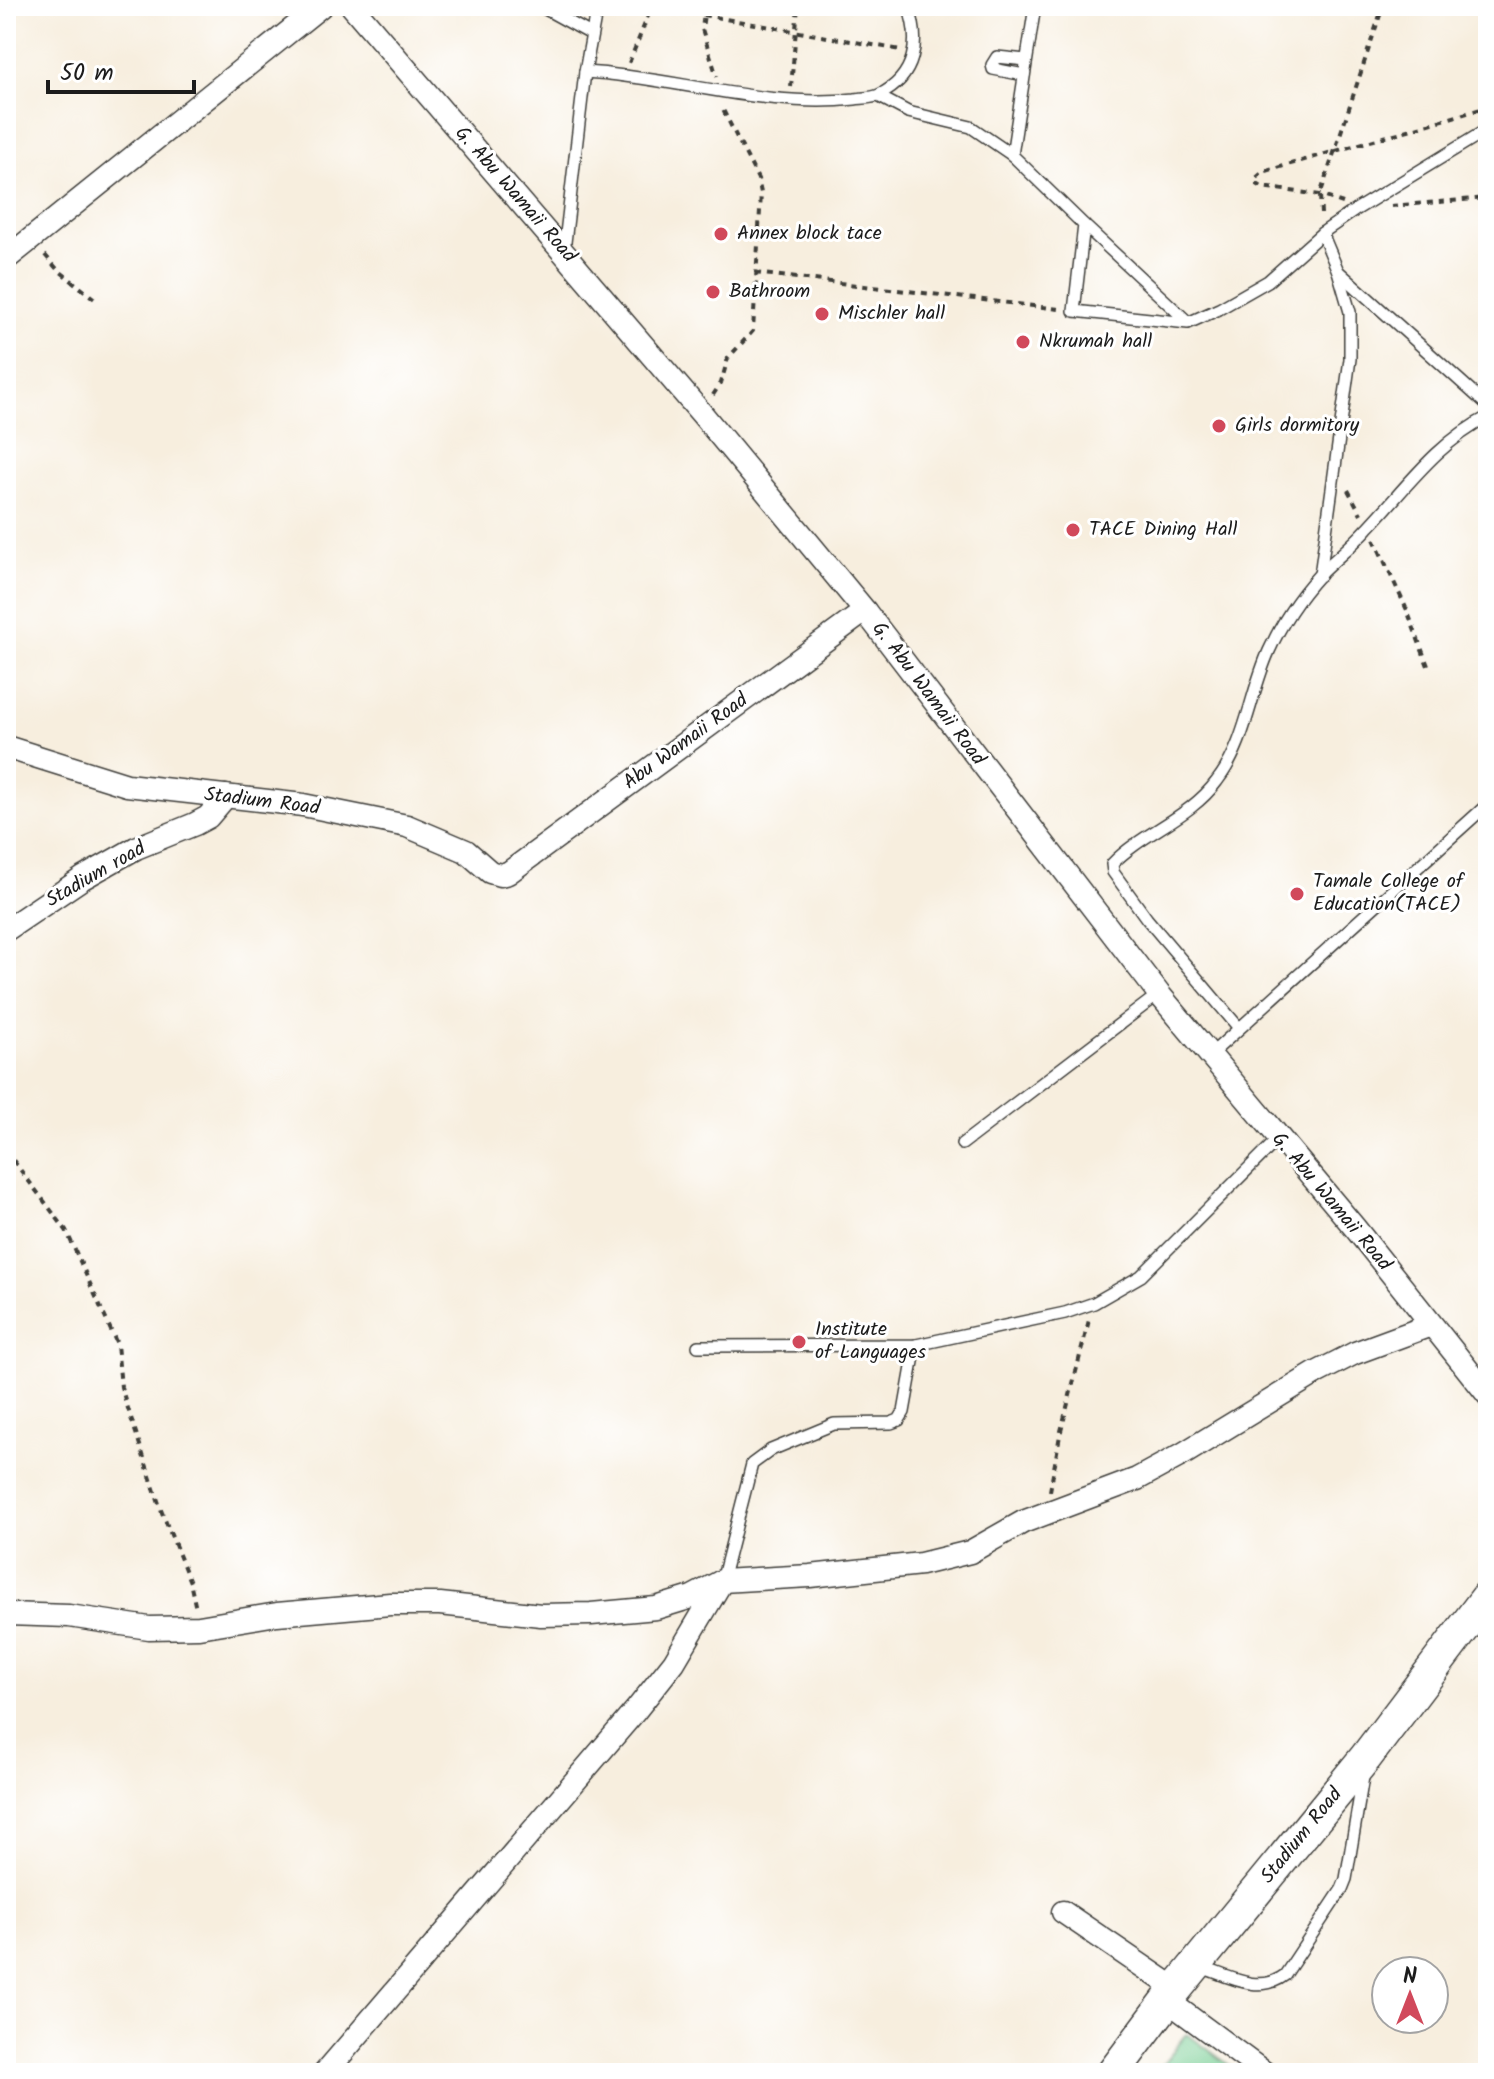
<svg xmlns="http://www.w3.org/2000/svg" width="1494" height="2079" font-family="Kalam,sans-serif">
<rect width="100%" height="100%" fill="#fff"/>
<filter id="ink" filterUnits="userSpaceOnUse"><feTurbulence type="fractalNoise" baseFrequency=".0125" numOctaves="2"/><feDisplacementMap in="SourceGraphic" scale="16" xChannelSelector="R" yChannelSelector="G"/><feConvolveMatrix kernelMatrix="1 2 1 2 8 2 1 2 1" color-interpolation-filters="sRGB"/></filter>
<filter id="wash" filterUnits="userSpaceOnUse"><feTurbulence type="fractalNoise" baseFrequency=".006" numOctaves="4" result="noise"/><feDisplacementMap in="SourceGraphic" scale="32" xChannelSelector="R" yChannelSelector="G"/><feGaussianBlur stdDeviation="1.8" result="paint"/><feColorMatrix in="noise" values="0 0 0 0 0 0 0 0 0 0 0 0 0 0 0 0 0 1.4 0 .05"/><feComposite in="paint" operator="in"/></filter>
<g filter="url(#wash)">
<rect width="100%" height="100%" fill="#f7eede"/>
<polygon fill="#76cd92" stroke="#497457" stroke-width="2" points="1187,2034 1240,2073 1156,2073"/>
</g>
<g filter="url(#ink)">
<g fill="none" stroke-linecap="round" stroke-linejoin="round">
<defs>
<g id="service">
<polyline points="540,6 591,34"/>
<path d="M 585,72 C 674,77 765,109 855,99 C 862,98 873,98 879,95 C 916,77 921,41 908,6"/>
<polyline points="1024,75 993,69 992,65 997,57 1026,60"/>
<polyline points="878,96 908,112 971,127 1012,155 1084,225 1074,311 1188,323 1219,309 1268,281 1322,233 1357,209 1488,129"/>
<polyline points="1012,155 1035,6"/>
<polyline points="1084,225 1188,322"/>
<polyline points="564,251 585,72 597,6"/>
<polyline points="1338,271 1488,406"/>
<polyline points="1320,575 1350,359 1350,312 1338,271 1322,233"/>
<path d="M 1239,1028 L 1147,919 L 1113,872 L 1112,864 C 1143,832 1190,818 1217,781 C 1246,744 1250,693 1269,651 C 1281,624 1299,597 1319,575 C 1335,559 1353,545 1368,528 C 1406,488 1437,443 1488,417"/>
<polyline points="1210,1055 1488,804"/>
<polyline points="962,1144 1159,994"/>
<polyline points="698,1346 916,1345 1065,1313 1094,1303 1141,1276 1278,1139"/>
<polyline points="722,1581 752,1464 771,1450 834,1424 891,1423 899,1420 904,1412 916,1345"/>
<path d="M 1201,1967 C 1228,1976 1259,1995 1285,1975 L 1342,1889 L 1346,1879 L 1363,1777"/>
</g>
<g id="minor">
<polyline points="352,6 702,414 865,611 1159,994 1355,1228 1488,1395"/>
<polyline points="6,259 321,6"/>
<polyline points="6,747 127,785 303,805 407,826 466,851 490,872 500,875 508,873 865,611"/>
<polyline points="6,930 83,878 136,848 195,824 208,817 226,796"/>
<polyline points="6,1614 69,1616 149,1628 199,1627 277,1614 390,1604 440,1604 541,1615 591,1614 656,1608 692,1597 722,1581 810,1576 921,1564 970,1552 1023,1522 1137,1479 1183,1454 1316,1373 1355,1353 1431,1325"/>
<polyline points="1063,1912 1176,1989"/>
<polyline points="1168,2001 1265,2073"/>
<polyline points="325,2073 636,1710 674,1662 722,1581"/>
</g>
<polyline id="secondary" points="1113,2073 1176,1989 1366,1757 1488,1596"/>
</defs>
<use href="#service" stroke="#3d3c39" stroke-width="14"/>
<use href="#minor" stroke="#3d3c39" stroke-width="25"/>
<use href="#secondary" stroke="#3d3c39" stroke-width="35"/>
<g stroke="#3d3c39" stroke-width="4" stroke-dasharray="6 6" stroke-linecap="butt">
<polyline points="705,6 702,29 717,77"/>
<polyline points="703,15 901,50"/>
<polyline points="629,63 652,6"/>
<polyline points="791,87 798,6"/>
<polyline points="1343,203 1320,195 1262,187 1257,184 1255,179 1263,172 1488,107"/>
<polyline points="1391,206 1488,198"/>
<polyline points="1321,214 1320,195 1383,6"/>
<polyline points="45,255 57,269 96,300"/>
<polyline points="755,273 1059,309"/>
<polyline points="713,395 721,383 728,358 753,331 761,193 758,179 721,106"/>
<polyline points="1348,490 1361,514"/>
<polyline points="1374,539 1407,610 1428,666"/>
<polyline points="6,1151 66,1230 117,1344 121,1387 161,1510 190,1582 196,1609"/>
<polyline points="1050,1491 1060,1435 1089,1320"/>
</g>
<use href="#service" stroke="#fff" stroke-width="11"/>
<use href="#minor" stroke="#fff" stroke-width="22"/>
<use href="#secondary" stroke="#fff" stroke-width="32"/>
</g>
</g>
<g fill="#d1495b" stroke="#fff" stroke-width="3">
<circle cx="721" cy="234" r="8"/>
<circle cx="713" cy="292" r="8"/>
<circle cx="822" cy="314" r="8"/>
<circle cx="1023" cy="342" r="8"/>
<circle cx="1219" cy="426" r="8"/>
<circle cx="1073" cy="530" r="8"/>
<circle cx="1297" cy="894" r="8"/>
<circle cx="799" cy="1342" r="8"/>
</g>
<g text-anchor="middle" dominant-baseline="central" stroke-width="6" stroke-linejoin="round" paint-order="stroke">
<g font-size="20" fill="#1c1c1c" stroke="#fff">
<text transform="translate(515 195) rotate(49)">G. Abu Wamaii Road</text>
<text transform="translate(928 694) rotate(53)">G. Abu Wamaii Road</text>
<text transform="translate(686 742) rotate(-36)">Abu Wamaii Road</text>
<text transform="translate(262 802) rotate(7)">Stadium Road</text>
<text transform="translate(96 875) rotate(-30)">Stadium road</text>
<text transform="translate(1331 1202) rotate(50)">G. Abu Wamaii Road</text>
<text transform="translate(1302 1836) rotate(-51)">Stadium Road</text>
</g>
<g font-size="20" fill="#1c1c1c" stroke="#fff" text-anchor="start">
<text x="737" y="234">Annex block tace</text>
<text x="729" y="292">Bathroom</text>
<text x="838" y="314">Mischler hall</text>
<text x="1039" y="342">Nkrumah hall</text>
<text x="1235" y="426">Girls dormitory</text>
<text x="1089" y="530">TACE Dining Hall</text>
<text x="1313" y="882">Tamale College of<tspan x="1313" dy="23">Education(TACE)</tspan></text>
<text x="815" y="1330">Institute<tspan x="815" dy="23">of Languages</tspan></text>
</g>
</g>
<rect width="1494" height="2079" fill="none" stroke="#fff" stroke-width="32"/>
<g transform="translate(1410 1995)"><circle r="38" fill="#ffffff" stroke="#a4a4a4" stroke-width="2"/>
<path d="M0-6L14 30L0 20L-14 30Z" fill="#d1495b"/>
<text y="-12" font-size="22" font-weight="bold" text-anchor="middle" fill="#1c1c1c">N</text>
</g>
<path d="M48 80v12h146v-12" fill="none" stroke="#1c1c1c" stroke-width="4"/>
<text x="60" y="80" font-size="24" fill="#1c1c1c" stroke="#ffffff" stroke-width="6" paint-order="stroke">50 m</text>
</svg>
